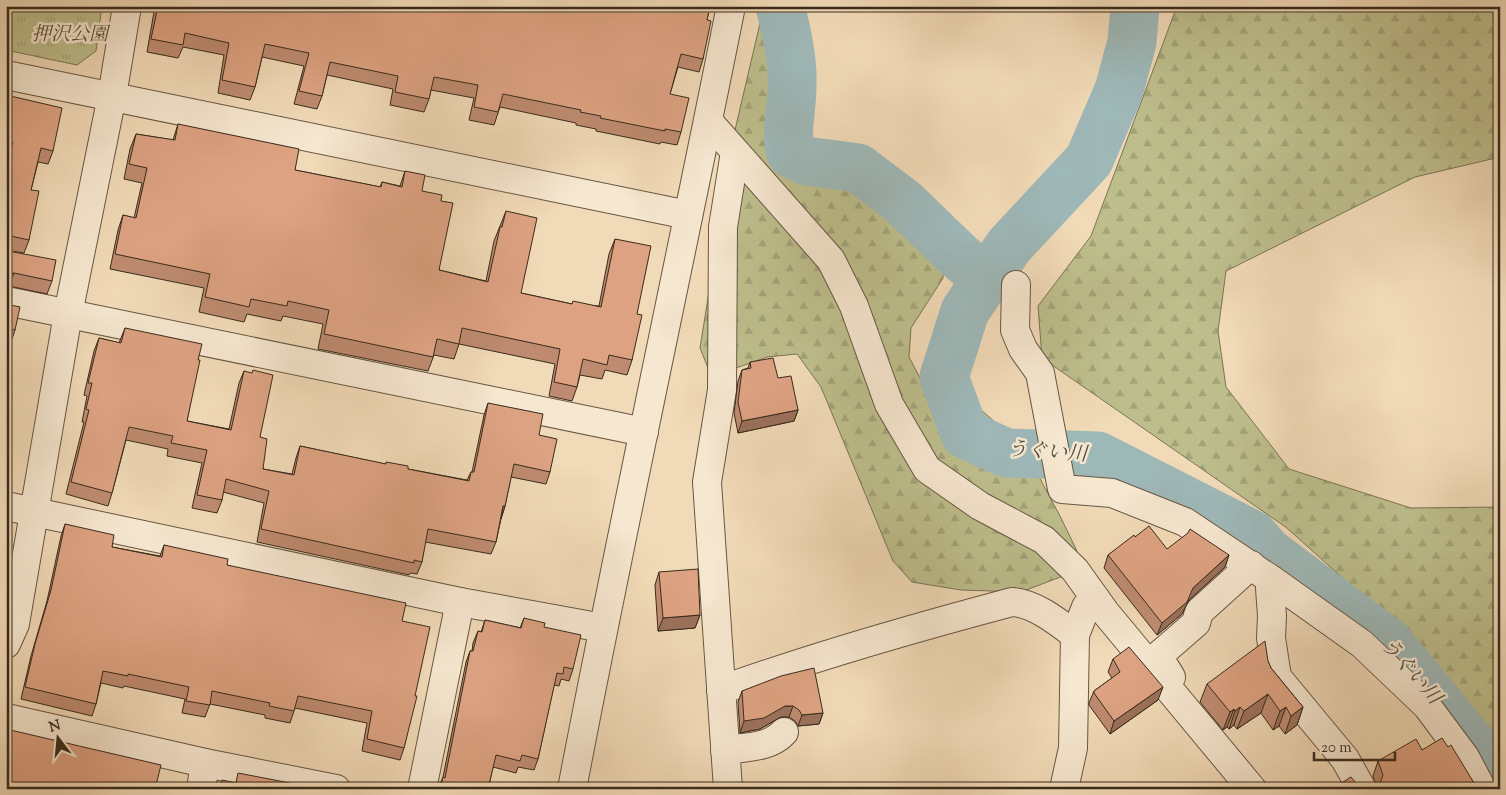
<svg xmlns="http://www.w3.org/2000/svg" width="1506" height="795" font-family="'Sorts Mill Goudy','Noto Serif JP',serif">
<defs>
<pattern id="grass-tufts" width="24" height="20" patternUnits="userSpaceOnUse" patternTransform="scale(1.25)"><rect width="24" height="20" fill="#bdbe8c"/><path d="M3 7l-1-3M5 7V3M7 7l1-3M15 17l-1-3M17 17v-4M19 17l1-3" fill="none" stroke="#a3a378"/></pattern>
<pattern id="forest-firs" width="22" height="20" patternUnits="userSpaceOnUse" patternTransform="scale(1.25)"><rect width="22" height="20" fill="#bdbe8c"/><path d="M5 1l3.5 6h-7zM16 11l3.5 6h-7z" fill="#a3a378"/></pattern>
</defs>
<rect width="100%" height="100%" fill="#f1dab7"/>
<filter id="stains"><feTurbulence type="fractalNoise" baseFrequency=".004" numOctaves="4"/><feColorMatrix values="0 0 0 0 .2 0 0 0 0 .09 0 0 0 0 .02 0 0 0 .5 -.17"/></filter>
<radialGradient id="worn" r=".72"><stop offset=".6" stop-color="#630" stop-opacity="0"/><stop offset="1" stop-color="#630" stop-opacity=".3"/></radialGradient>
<polygon fill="url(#grass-tufts)" stroke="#7b7454" points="6,6 102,6 96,51 77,65 6,50"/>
<g fill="url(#forest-firs)" stroke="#7b7454">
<polygon points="1177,6 1500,6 1500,157 1415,177 1226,271 1218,331 1226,387 1289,469 1411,508 1500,507 1500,765 1472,716 1359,593 1287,528 1042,358 1038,306 1091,236"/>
<polygon points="761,19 777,19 786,28 793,107 803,138 930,234 944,253 943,278 911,328 909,357 922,382 981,410 1022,445 1060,516 1077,551 1063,576 1021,592 961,590 912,582 893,561 821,387 797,354 767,357 739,367 710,373 700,348 735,130"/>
</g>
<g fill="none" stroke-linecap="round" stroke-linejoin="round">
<g stroke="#9eb8b8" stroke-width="49">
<path d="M 780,6 C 787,33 793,59 792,87 C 792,110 785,131 791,153 L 806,161 L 858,168 L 903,202 L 959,256 L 986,279"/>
<polyline points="1135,6 1132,42 1119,90 1089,160 1009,246 965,311 944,377 965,434 1006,453 1098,456 1253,535 1268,552 1389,643 1500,778"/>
</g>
<defs>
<g id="minor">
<polyline points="6,75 688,215"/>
<polyline points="709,122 831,260 854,306 889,404 927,469 980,506 1044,540 1075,570 1105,612 1252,789"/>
<polyline points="1016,285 1015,330 1023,349 1040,373 1062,489 1112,493 1185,522 1272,580 1362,644 1427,706 1465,757 1482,789"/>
<polyline points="6,301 644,432"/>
<polyline points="6,506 460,602 603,628"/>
<polyline points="1272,580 1270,588 1272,616 1271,638 1277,677 1345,759 1362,789"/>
<polyline points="6,644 15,624 68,314 112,96 127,6"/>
<polyline points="1168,682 1171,677 1158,656 1196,623 1199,612 1251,565"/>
<path d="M 721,690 C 816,656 914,628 1012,602 C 1034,603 1058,622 1075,635"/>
<polyline points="6,718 205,763 336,789"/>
<path d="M 725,750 C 745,747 770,748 784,732"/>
<polyline points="201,789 205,763"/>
<polyline points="422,789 460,602"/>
<path d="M 572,789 C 622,527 679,267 731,6"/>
<polyline points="728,789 707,482 722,390 723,227 735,152"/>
<polyline points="1064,789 1073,748 1075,635 1086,607 1095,598"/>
</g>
</defs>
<use href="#minor" stroke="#675743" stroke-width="30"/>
<use href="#minor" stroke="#f6e7d0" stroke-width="28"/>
</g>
<g fill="#be8b70" stroke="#392b1c">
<polygon points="155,6 710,6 707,20 703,59 699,72 678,67 670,94 681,132 677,145 661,142 660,144 596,131 596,129 576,125 576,123 500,107 494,125 469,120 474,98 431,90 429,99 424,112 390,105 393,89 327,75 322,96 317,109 294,104 304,66 262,57 255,87 250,100 218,93 224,55 183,47 178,58 147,52"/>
<polygon points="6,95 53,151 48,164 38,162 31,190 29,240 24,253 6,250 6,161 8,156 6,156"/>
<polygon points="178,124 295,170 380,187 382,182 400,186 405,171 422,191 441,201 439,270 486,281 494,241 506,211 521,293 572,304 599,306 609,254 615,239 637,314 632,360 627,375 605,370 602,379 580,375 577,387 572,401 549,396 555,364 459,344 454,359 434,355 428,371 318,349 323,324 283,316 281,321 247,314 244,322 199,312 204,288 110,269 118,230 123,215 134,218 142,183 124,179 130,149 136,134 173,140"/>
<polygon points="8,251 52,281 47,294 9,286 6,286 6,257"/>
<polygon points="6,304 15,330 11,342 6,341"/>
<polygon points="125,328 198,360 187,421 229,429 239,383 244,371 260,437 263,469 292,474 296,458 300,446 408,469 467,480 471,472 472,472 484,415 488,403 539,435 550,472 546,484 511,477 505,506 501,519 496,542 491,554 425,542 422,562 417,574 410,573 409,575 257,542 264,503 223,492 222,500 217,513 192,508 202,463 167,456 168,449 126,440 112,493 108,506 66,494 84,422 82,422 87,396 84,395 94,351 99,338 119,343"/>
<polygon points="750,362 778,378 798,410 794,421 738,433 734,413 738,381 742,370 748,368"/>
<polygon points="65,524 112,547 160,556 164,545 227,565 402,621 415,696 404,748 400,760 362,751 367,723 295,708 290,723 265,718 265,715 210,704 205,717 182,713 185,699 124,686 123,688 101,683 96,704 92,716 21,699 31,656 47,601 61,536"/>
<polygon points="1135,537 1167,549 1229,555 1225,567 1189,600 1182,614 1157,635 1104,568 1108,555"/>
<polygon points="659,572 700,615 695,628 658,631 655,585"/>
<polygon points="524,618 544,627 573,669 569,681 561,679 559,686 554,685 538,759 534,770 518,767 516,773 493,767 488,789 438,789 443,777 466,662 470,651 472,651 473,643 478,631 481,632 485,620 520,628"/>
<polygon points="1113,659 1158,700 1110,734 1089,705 1089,703 1094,691 1112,678 1108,672"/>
<polygon points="1268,661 1271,668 1303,707 1297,725 1285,734 1279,726 1273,730 1261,713 1237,729 1234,725 1229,729 1227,727 1223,730 1200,702 1207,684"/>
<polygon points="742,691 823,713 819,724 798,726 795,721 789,717 781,717 760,729 740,733 738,702"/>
<polygon points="1448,747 1474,783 1473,788 1376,787 1376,786 1373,776 1378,761 1422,750"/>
</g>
<g fill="#9b715b" stroke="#392b1c">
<polygon points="14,273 9,286 6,286 6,274"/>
<polygon points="798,410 794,421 738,433 742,421"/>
<polygon points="503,506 505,506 501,519"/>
<polygon points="1229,555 1225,567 1189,600 1182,614 1157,635 1162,623 1193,588"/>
<polygon points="700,615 695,628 658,631 663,618"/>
<polygon points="1163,687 1158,700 1110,734 1114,721"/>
<polygon points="1268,694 1261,713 1237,729 1244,711"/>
<polygon points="785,706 793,706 789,717 781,717 760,729 740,733 744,721"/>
<polygon points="1240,707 1234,725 1229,729 1235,711"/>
<polygon points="1286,707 1279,726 1273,730 1280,711"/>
<polygon points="1303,707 1297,725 1285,734 1291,716"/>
<polygon points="1234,709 1227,727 1223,730 1230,712"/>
<polygon points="823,713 819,724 798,726 802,715"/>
</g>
<g fill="#dda282" stroke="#392b1c">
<polygon points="158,6 710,6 707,20 711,21 703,59 681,54 670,94 689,98 681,132 665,129 665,131 600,118 601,116 580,112 581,110 503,94 498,112 474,107 478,85 434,77 429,99 395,92 398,76 330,62 322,96 299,91 309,53 265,44 255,87 222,80 229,43 185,33 183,45 151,39"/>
<polygon points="6,95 62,108 53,151 41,148 31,190 39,191 29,240 6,235 6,165 13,142 6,141"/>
<polygon points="178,124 299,149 295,170 381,187 382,182 402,187 405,171 425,175 422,191 442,195 441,201 453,203 439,270 488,282 500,227 502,227 506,211 537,218 521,293 572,304 573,301 601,307 615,239 651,246 637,314 642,315 632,360 609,355 607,365 583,359 577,387 554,382 560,349 462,328 459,344 437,339 433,357 324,334 329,310 288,301 287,306 251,299 249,307 205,297 210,274 115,254 123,215 136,218 147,168 129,164 136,134 175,140"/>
<polygon points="8,251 56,260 52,281 14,273 6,274 6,262"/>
<polygon points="6,304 20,307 15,330 6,328"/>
<polygon points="125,328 202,344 198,360 200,360 187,421 231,430 244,371 252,373 253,370 273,375 260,437 267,439 263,469 294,475 300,446 386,464 386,462 408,466 408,469 469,481 471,472 474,472 488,403 543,414 539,435 557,439 550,472 514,464 505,506 503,506 496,542 428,529 422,562 414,560 414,563 261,529 269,491 226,479 222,500 197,495 207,450 171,443 173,436 129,427 112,493 71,482 89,410 86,409 92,383 88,383 99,338 121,343"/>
<polygon points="773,358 778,378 791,376 798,410 742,421 738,402 742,370 751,368 750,362"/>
<polygon points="6,392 12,394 6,425"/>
<polygon points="65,524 114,535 112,547 162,557 164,545 228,559 227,565 406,603 402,621 430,627 415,696 417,696 404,748 367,739 372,711 298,696 294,711 269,706 270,703 212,691 210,705 186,701 189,687 128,674 128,676 103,671 96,704 25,687 35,644 51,590"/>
<polygon points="1149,526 1167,549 1188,533 1190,529 1229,555 1193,588 1187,602 1162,623 1108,555 1134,535 1135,537"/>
<polygon points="698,569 700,615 663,618 659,572"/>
<polygon points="524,618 545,623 544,627 581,635 573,669 564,667 563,674 557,673 538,759 522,755 520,761 496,755 488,789 440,789 443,777 445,778 470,651 473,651 478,631 482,632 485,620 521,628"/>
<polygon points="1265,641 1268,661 1271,668 1303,707 1291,716 1286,707 1280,711 1268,694 1244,711 1240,707 1235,711 1234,709 1230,712 1207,684"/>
<polygon points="1129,647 1163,687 1114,721 1094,693 1094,691 1120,672 1113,659"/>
<polygon points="814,668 823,713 802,715 799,710 793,706 785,706 764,718 744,721 742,691 781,676"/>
<polygon points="6,729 161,765 155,789 6,789"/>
<polygon points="1442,738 1448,747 1451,745 1474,783 1471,785 1473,789 1370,789 1376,787 1381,781 1383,775 1378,761 1416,739 1422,750"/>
<polygon points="238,773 321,789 220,789 222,780 236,783"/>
<polygon points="1351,777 1360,788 1365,789 1332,789"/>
</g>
<g text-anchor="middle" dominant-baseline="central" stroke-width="5" stroke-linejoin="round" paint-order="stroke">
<g font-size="19" font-style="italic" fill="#5a5038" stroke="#f6e7d0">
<text x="70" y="35">押沢公園</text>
</g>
<g font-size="20" font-style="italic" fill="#524e43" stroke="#f6e7d0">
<text transform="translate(1047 453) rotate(4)">うぐい川</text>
<text transform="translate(1410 672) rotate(49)">うぐい川</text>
</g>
</g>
<rect width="1506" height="795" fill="none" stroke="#f1dab7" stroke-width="25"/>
<rect x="8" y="8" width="1491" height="780" fill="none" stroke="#392b1c" stroke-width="2.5"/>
<rect x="12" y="12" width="1481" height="770" fill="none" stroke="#392b1c"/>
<g transform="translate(58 738) rotate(344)" stroke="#f6e7d0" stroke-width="4" paint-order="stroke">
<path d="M0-4L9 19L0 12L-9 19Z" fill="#392b1c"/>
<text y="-8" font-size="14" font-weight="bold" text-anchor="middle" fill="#392b1c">N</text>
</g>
<path d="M1314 752v8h81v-8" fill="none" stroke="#392b1c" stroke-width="2.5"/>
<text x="1321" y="752" font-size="15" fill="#392b1c" stroke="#f6e7d0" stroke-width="4" paint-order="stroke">20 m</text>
<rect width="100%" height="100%" filter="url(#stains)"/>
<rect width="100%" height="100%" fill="url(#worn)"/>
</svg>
